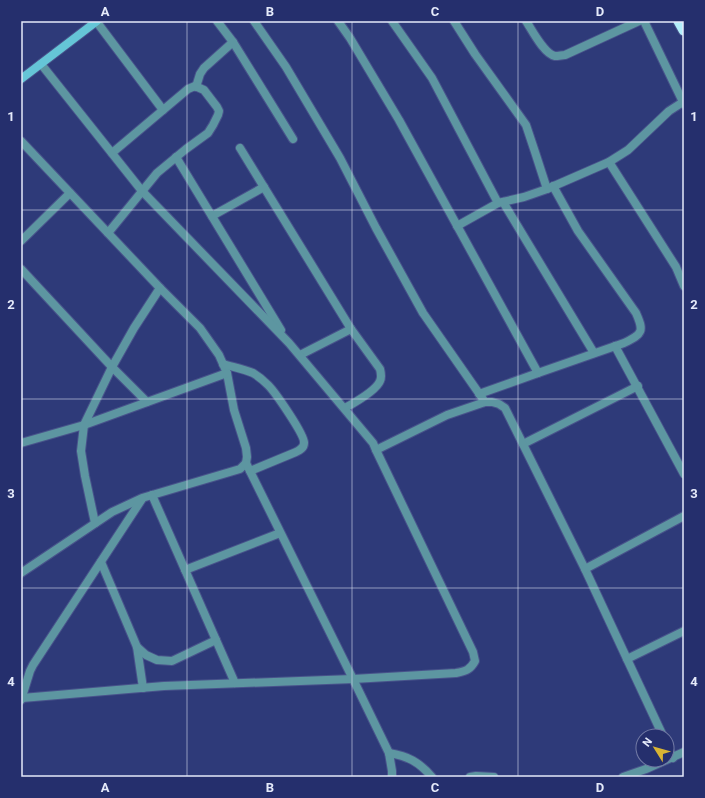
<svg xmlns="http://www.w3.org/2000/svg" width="705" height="798" font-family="Roboto,sans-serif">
<rect width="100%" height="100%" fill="#2e3a79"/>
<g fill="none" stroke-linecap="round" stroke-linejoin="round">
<defs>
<g id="minor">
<polyline points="96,21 163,110"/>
<polyline points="217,21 233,42 293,139"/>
<polyline points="254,21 286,67 340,158 376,228 423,313 485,402"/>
<polyline points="338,21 350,38 399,120 538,373"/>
<polyline points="392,21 432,78 498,203"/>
<polyline points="454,21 475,54 526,125 535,152 547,189"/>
<path d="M 526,21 C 532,30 544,54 555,56 C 559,56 562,55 565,55 L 639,21"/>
<polyline points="196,87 200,74 204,68 233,42"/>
<polyline points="21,141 160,288 200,328 219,355 227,373 234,410 246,448 247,457 246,463 240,469 142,498 112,512 21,573"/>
<path d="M 240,148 L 351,329 L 380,369 C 381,373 382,377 380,381 C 376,391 354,403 345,408"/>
<polyline points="176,157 281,330"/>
<polyline points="609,162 676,267 684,286"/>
<polyline points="503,202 594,353"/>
<polyline points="212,216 264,187"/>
<polyline points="457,226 498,203 524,197 547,189 609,162 628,150 669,111 683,102"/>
<polyline points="108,233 157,173 186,149 208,133 213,125 218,115 219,111 217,107 204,90 195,86 188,89 112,153"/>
<polyline points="21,241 70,193"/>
<polyline points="21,269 112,367 147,402"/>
<polyline points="615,346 684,474"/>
<polyline points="300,355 351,329"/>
<path d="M 223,364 C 233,367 244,369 253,373 C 258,376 264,381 268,385 C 275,392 305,435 304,443 C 304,448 300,450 296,452 L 250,471"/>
<path d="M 479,394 L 538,373 L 624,343 C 643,334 644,331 636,313 L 578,231 L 553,186"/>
<polyline points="21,443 84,425 227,373"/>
<polyline points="523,444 638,386"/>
<polyline points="376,450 447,415 485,402 492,402 499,404 505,408 585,569 663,736"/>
<polyline points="246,463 353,679 389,753 392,771 392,777"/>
<polyline points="152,495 235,683"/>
<polyline points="95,523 85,476 81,451 84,425 112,367 134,328 160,288"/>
<polyline points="101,562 137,647 143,688"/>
<polyline points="585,569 684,516"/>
<polyline points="185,570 280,533"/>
<polyline points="137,647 146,655 157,660 172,661 216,640"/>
<polyline points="627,659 684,631"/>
<path d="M 22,698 L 164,686 L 353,679 L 456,673 C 466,671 470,670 475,661 L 473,652 L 376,450 L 373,443 L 289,343 L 142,191 L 41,64"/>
<polyline points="21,700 30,671 33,665 142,499"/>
<polyline points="667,745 673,758"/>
<path d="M 389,753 C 408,756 419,762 432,777"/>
<polyline points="470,777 476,776 494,777"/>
<polyline points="623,777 646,769 684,752"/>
</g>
<polyline id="tertiary" points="644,21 684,104"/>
<polyline id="secondary" points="21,79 97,21"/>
<polyline id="trunk" points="679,21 684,30"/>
</defs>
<use href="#minor" stroke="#48538b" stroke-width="10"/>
<use href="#tertiary" stroke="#48538b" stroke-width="10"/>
<use href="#secondary" stroke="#48538b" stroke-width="10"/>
<use href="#trunk" stroke="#48538b" stroke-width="13"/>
<use href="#minor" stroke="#5d96a1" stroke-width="8"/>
<use href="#tertiary" stroke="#5d96a1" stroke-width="8"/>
<use href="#secondary" stroke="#65c5d7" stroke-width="8"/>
<use href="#trunk" stroke="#b2eefa" stroke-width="11"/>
</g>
<path fill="none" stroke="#e5eafa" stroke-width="1" stroke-opacity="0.55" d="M 187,21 L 187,777M 352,21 L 352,777M 518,21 L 518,777M 21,210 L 684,210M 21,399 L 684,399M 21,588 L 684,588"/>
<rect width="705" height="798" fill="none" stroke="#252f6d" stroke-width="44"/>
<g transform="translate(655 748) rotate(307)"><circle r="19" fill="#252f6d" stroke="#727aa5"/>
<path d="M0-3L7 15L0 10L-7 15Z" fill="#d8b434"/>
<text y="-6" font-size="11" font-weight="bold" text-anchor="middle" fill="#e5eafa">N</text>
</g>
<rect x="22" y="22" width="661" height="754" fill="none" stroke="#e5eafa" stroke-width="1.5"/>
<g font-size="13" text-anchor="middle" font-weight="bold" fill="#e5eafa">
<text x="105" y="16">A</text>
<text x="270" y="16">B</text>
<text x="435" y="16">C</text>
<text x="600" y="16">D</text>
<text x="11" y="121">1</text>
<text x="694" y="121">1</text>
<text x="11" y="309">2</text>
<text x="694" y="309">2</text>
<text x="11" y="498">3</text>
<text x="694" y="498">3</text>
<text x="11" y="686">4</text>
<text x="694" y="686">4</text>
<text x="105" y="792">A</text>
<text x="270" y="792">B</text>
<text x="435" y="792">C</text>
<text x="600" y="792">D</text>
</g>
</svg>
